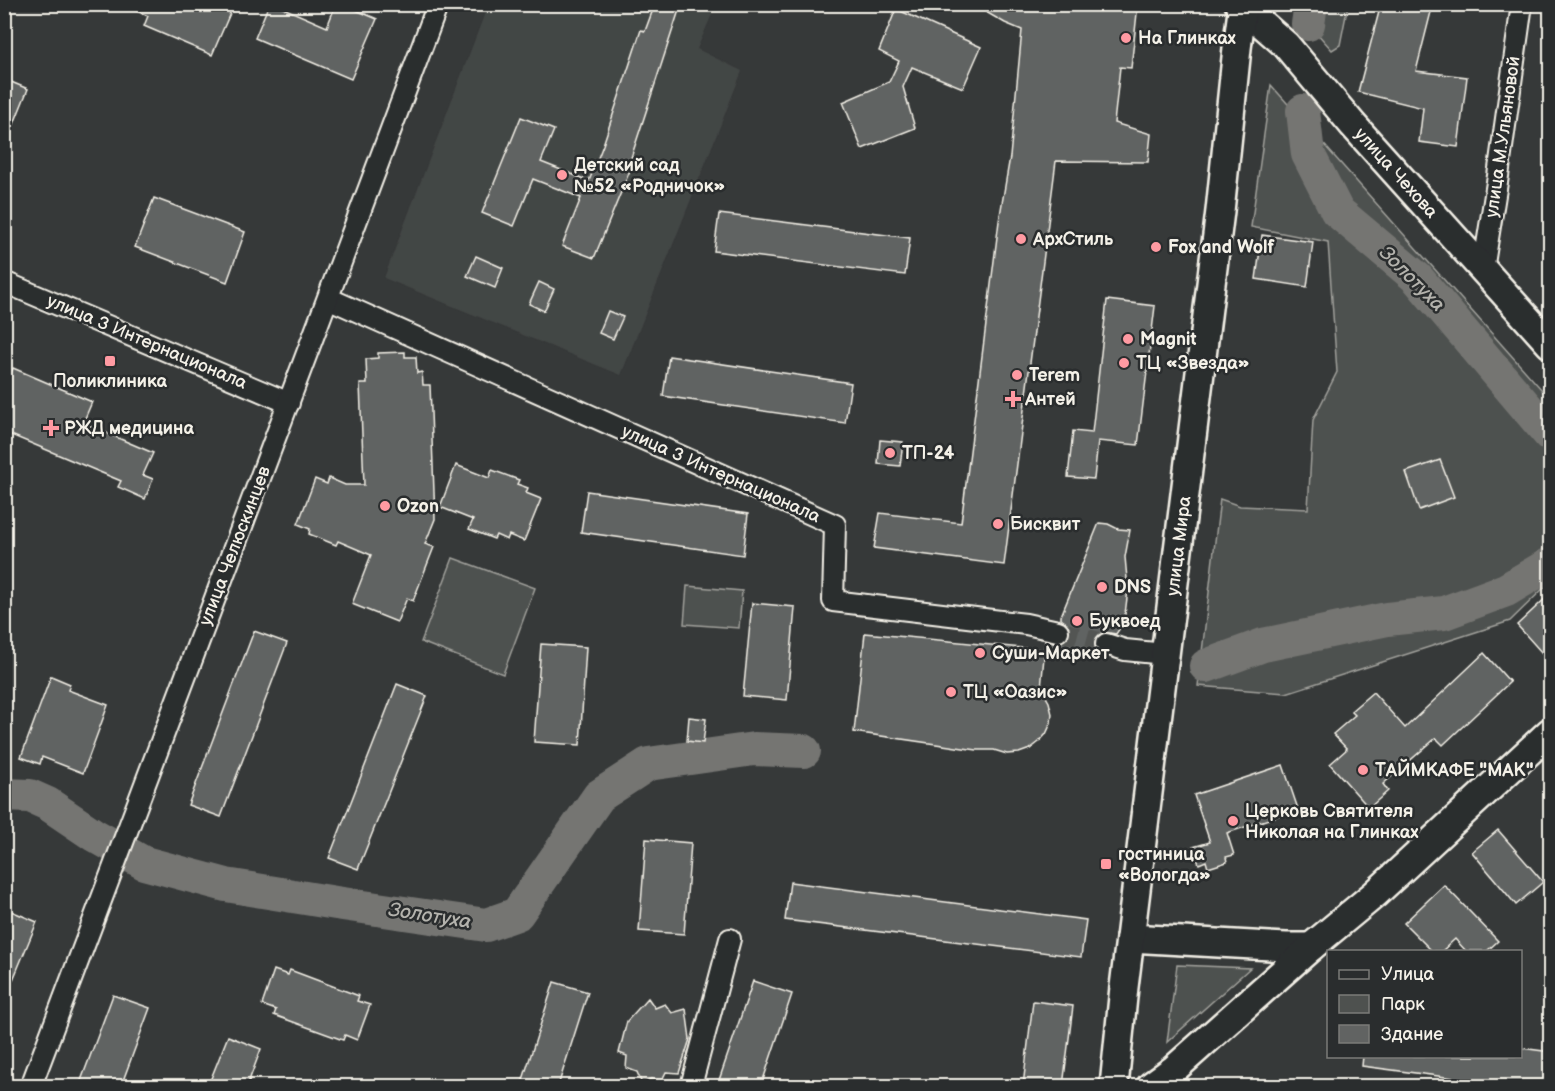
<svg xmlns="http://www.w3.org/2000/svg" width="1555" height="1091" font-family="'Balsamiq Sans',sans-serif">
<rect width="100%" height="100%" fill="#363939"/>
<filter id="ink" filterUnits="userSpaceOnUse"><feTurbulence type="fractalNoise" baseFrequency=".0167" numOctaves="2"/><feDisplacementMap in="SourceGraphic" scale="12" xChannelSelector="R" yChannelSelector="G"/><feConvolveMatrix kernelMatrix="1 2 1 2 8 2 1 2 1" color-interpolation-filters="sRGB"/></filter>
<g filter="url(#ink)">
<polygon fill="#434645" points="488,5 716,5 697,49 742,71 621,375 384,278"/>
<g fill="#4e514f" stroke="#a1a19c" stroke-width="1.5">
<polygon points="1299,5 1348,5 1340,45 1332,50 1299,13"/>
<polygon points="1271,85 1550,399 1550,582 1510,621 1286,693 1198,686 1220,499 1240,506 1308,509 1313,420 1337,372 1328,242 1251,227"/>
<polygon points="453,558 535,588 503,674 421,642"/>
<polygon points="687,586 742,591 739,628 684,624"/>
<polygon points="1177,965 1250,968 1167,1042"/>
</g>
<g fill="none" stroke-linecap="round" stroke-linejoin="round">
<g stroke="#757572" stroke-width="34">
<polyline points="1308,24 1311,4"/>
<polyline points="1303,111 1308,154 1337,211 1417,278 1550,435"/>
<polyline points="1206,666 1263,645 1387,619 1444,613 1506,590 1550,564"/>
<polyline points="4,795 30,796 48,804 94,835 144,863 226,885 336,903 486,925 517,914 599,796 648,764 754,749 804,751"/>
</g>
</g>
<g fill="#616362" stroke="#f4f1e8" stroke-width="1.5">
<polygon points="121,4 234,4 212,55 144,26 148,16"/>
<polygon points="269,4 274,4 327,27 336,4 342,4 377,19 351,79 255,38"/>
<polygon points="655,4 681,4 630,161 633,163 594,258 562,246 581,198 533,179 514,226 482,213 521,117 554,130 541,162 589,181 603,145 641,30 645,31"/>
<polygon points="972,4 1138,4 1131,68 1120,67 1114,123 1151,134 1148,162 1056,161 1004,565 874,548 880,513 961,523 999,221 1010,157 1022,30 1005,23"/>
<polygon points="1381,4 1433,4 1416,71 1467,77 1458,147 1419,142 1423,108 1358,92"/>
<polygon points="896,9 981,47 963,88 912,67 903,87 915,128 862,149 843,102 889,82 899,61 879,51"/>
<polygon points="4,79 28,89 5,146 4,146"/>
<polygon points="154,198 245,232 227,282 135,247"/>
<polygon points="719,214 910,238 905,275 714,251"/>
<polygon points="1262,235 1313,242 1307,287 1256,279"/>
<polygon points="476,256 503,268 495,288 467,276"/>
<polygon points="539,282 554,289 544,311 529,304"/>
<polygon points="1107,300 1155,306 1138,445 1098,441 1094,479 1068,477 1073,431 1092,433"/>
<polygon points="608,311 623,317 613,339 599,333"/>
<polygon points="405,352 405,357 416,357 417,373 422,372 423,385 430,385 435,519 425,544 434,547 413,601 407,598 397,622 352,604 371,555 338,541 336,545 309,534 310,529 298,524 315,479 327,484 329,478 345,485 364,485 360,384 367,384 366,359 378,358 378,353"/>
<polygon points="669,356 851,383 845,423 663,396"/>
<polygon points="13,368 92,402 83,423 153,453 143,475 153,479 145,499 118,487 121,481 4,432 4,388"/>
<polygon points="880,440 903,442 900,466 878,464"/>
<polygon points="1440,460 1454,497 1419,510 1406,472"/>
<polygon points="456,465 489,478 492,470 519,480 517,484 528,488 526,493 541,499 524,541 509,535 507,540 496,535 494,539 469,529 473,520 440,507"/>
<polygon points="587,491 748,514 743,555 581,532"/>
<polygon points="1099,523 1108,524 1118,529 1130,530 1125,557 1128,590 1124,622 1116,634 1104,632 1098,636 1094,641 1095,648 1068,658 1044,657 1041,688 1049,702 1052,714 1051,723 1046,734 1039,742 1030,749 1019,753 1007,754 994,750 977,750 854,732 865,633 1044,650 1045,642 1062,642 1067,639 1070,633 1070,628 1066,623 1061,619 1061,616"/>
<polygon points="1551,593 1551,663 1517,625"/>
<polygon points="752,603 795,607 787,700 743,696"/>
<polygon points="254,631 287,643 221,817 188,805"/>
<polygon points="541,644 586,647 580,745 534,742"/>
<polygon points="1484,653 1510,682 1443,745 1436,738 1383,784 1388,791 1369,808 1330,764 1347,749 1333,734 1355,715 1351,711 1373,692 1405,728"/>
<polygon points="51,676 70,684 68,690 108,705 83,773 42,757 40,764 21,757"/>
<polygon points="397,684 427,696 358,869 329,858"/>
<polygon points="689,717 706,719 703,743 687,741"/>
<polygon points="1283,765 1298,809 1227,833 1234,855 1226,857 1227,862 1208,868 1206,861 1199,864 1193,847 1210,842 1194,795"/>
<polygon points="1498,830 1543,882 1516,905 1472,852"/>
<polygon points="646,839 691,843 684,934 639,931"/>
<polygon points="790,882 1086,920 1081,957 785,920"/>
<polygon points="1444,885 1498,941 1487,951 1466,951 1455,939 1442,951 1432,951 1404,923"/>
<polygon points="4,908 37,922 5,999 4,999"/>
<polygon points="274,970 288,975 290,970 359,996 357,1001 370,1005 357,1040 345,1035 343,1040 274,1015 276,1010 262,1005"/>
<polygon points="753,981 792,994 761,1086 717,1086"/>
<polygon points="554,982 588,992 558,1086 521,1086"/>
<polygon points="113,995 150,1008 121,1086 79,1086"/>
<polygon points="648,998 655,1008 665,1004 672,1013 686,1009 690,1039 679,1073 666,1072 661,1082 651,1079 642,1084 637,1072 626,1068 627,1056 619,1053 627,1021"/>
<polygon points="1033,1001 1073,1006 1063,1086 1023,1086"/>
<polygon points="228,1036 261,1049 247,1086 208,1086"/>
<polygon points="1521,1048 1551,1052 1551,1086 1515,1086 1362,1066 1363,1056 1521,1056"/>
</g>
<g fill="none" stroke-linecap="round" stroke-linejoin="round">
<polyline stroke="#525553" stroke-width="20" stroke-dasharray="20 10" stroke-linecap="butt" points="1058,631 1106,644"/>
<defs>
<g id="street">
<polyline points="1483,270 1498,176 1522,4"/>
<polyline points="4,282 289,403"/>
<polyline points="330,299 835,525 833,601 1026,624 1058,631"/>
<polyline points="1106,644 1125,650 1165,654"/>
<path d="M 31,1086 C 166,725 305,366 438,4"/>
<polyline points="691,1086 730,939"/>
</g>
<g id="secondary">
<polyline points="1239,4 1286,45 1353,125 1550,344"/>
<polyline points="1130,938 1286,947 1311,947"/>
<polyline points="1114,1086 1124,987 1220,211 1237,48 1243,4"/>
<polyline points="1151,1086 1173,1070 1311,947 1375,894 1550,732"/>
</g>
</defs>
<use href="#street" stroke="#f4f1e8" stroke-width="24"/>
<use href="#secondary" stroke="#f4f1e8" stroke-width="32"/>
<use href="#street" stroke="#2a2d2e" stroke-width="20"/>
<use href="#secondary" stroke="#2a2d2e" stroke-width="27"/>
</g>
</g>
<g fill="#ff9aa2" stroke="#2a2d2e" stroke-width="2">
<circle cx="1126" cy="38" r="6"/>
<circle cx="562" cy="175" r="6"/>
<circle cx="1021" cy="239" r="6"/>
<circle cx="1156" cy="247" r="6"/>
<circle cx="1128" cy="339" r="6"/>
<rect x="104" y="355" width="12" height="12" rx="3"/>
<circle cx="1124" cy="363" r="6"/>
<circle cx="1017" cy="375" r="6"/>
<path d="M1010 390h6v6h6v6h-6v6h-6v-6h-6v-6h6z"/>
<path d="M48 419h6v6h6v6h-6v6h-6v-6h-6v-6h6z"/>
<circle cx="890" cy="453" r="6"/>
<circle cx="385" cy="506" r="6"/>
<circle cx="998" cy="524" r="6"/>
<circle cx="1102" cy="587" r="6"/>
<circle cx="1077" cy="621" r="6"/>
<circle cx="980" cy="653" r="6"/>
<circle cx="951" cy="692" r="6"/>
<circle cx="1363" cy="770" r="6"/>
<circle cx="1233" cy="821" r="6"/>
<rect x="1100" y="858" width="12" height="12" rx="3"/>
</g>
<g text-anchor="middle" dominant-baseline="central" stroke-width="5" stroke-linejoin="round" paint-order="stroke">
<g font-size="18" font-weight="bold" fill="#f4f1e8" stroke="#2a2d2e" text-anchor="start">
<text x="1138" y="38">На Глинках</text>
<text x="574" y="165">Детский сад<tspan x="574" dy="21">№52 «Родничок»</tspan></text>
<text x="1033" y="239">АрхСтиль</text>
<text x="1168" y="247">Fox and Wolf</text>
<text x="1140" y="339">Magnit</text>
<text x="1136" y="363">ТЦ «Звезда»</text>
<text x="1029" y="375">Terem</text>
<text x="110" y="381" text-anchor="middle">Поликлиника</text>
<text x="1025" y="399">Антей</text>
<text x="64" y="428">РЖД медицина</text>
<text x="902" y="453">ТП-24</text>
<text x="397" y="506">Ozon</text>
<text x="1010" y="524">Бисквит</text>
<text x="1114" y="587">DNS</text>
<text x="1089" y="621">Буквоед</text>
<text x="992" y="653">Суши-Маркет</text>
<text x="963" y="692">ТЦ «Оазис»</text>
<text x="1375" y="770">ТАЙМКАФЕ "МАК"</text>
<text x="1245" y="811">Церковь Святителя<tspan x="1245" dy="21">Николая на Глинках</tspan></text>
<text x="1118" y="854">гостиница<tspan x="1118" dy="21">«Вологда»</tspan></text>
</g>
<g font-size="18" fill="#f4f1e8" stroke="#2a2d2e">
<text transform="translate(1503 137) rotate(-82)">улица М.Ульяновой</text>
<text transform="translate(1396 173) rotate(48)">улица Чехова</text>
<text transform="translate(147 342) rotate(23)">улица 3 Интернационала</text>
<text transform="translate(721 474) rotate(24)">улица 3 Интернационала</text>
<text transform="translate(235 546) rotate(-69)">улица Челюскинцев</text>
<text transform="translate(1179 546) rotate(-83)">улица Мира</text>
</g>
<g font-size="20" font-style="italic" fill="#b4b3ad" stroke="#2a2d2e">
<text transform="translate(1412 279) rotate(45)">Золотуха</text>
<text transform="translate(430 916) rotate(9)">Золотуха</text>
</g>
</g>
<rect width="1555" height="1091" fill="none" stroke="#2a2d2e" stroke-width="24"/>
<rect x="12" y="12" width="1531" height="1067" fill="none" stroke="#f4f1e8" stroke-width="2" filter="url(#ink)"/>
<rect x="1327" y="950" width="195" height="108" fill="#2a2d2e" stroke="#7b7b78" stroke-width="1.5"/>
<rect x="1339" y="970" width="30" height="9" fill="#2a2d2e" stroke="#7b7b78" stroke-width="1.5"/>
<text x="1381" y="980" font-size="18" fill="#f4f1e8">Улица</text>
<rect x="1339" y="995" width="30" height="18" fill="#4e514f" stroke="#7b7b78" stroke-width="1.5"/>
<text x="1381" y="1010" font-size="18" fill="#f4f1e8">Парк</text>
<rect x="1339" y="1025" width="30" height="18" fill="#616362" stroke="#7b7b78" stroke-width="1.5"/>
<text x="1381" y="1040" font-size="18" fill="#f4f1e8">Здание</text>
</svg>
